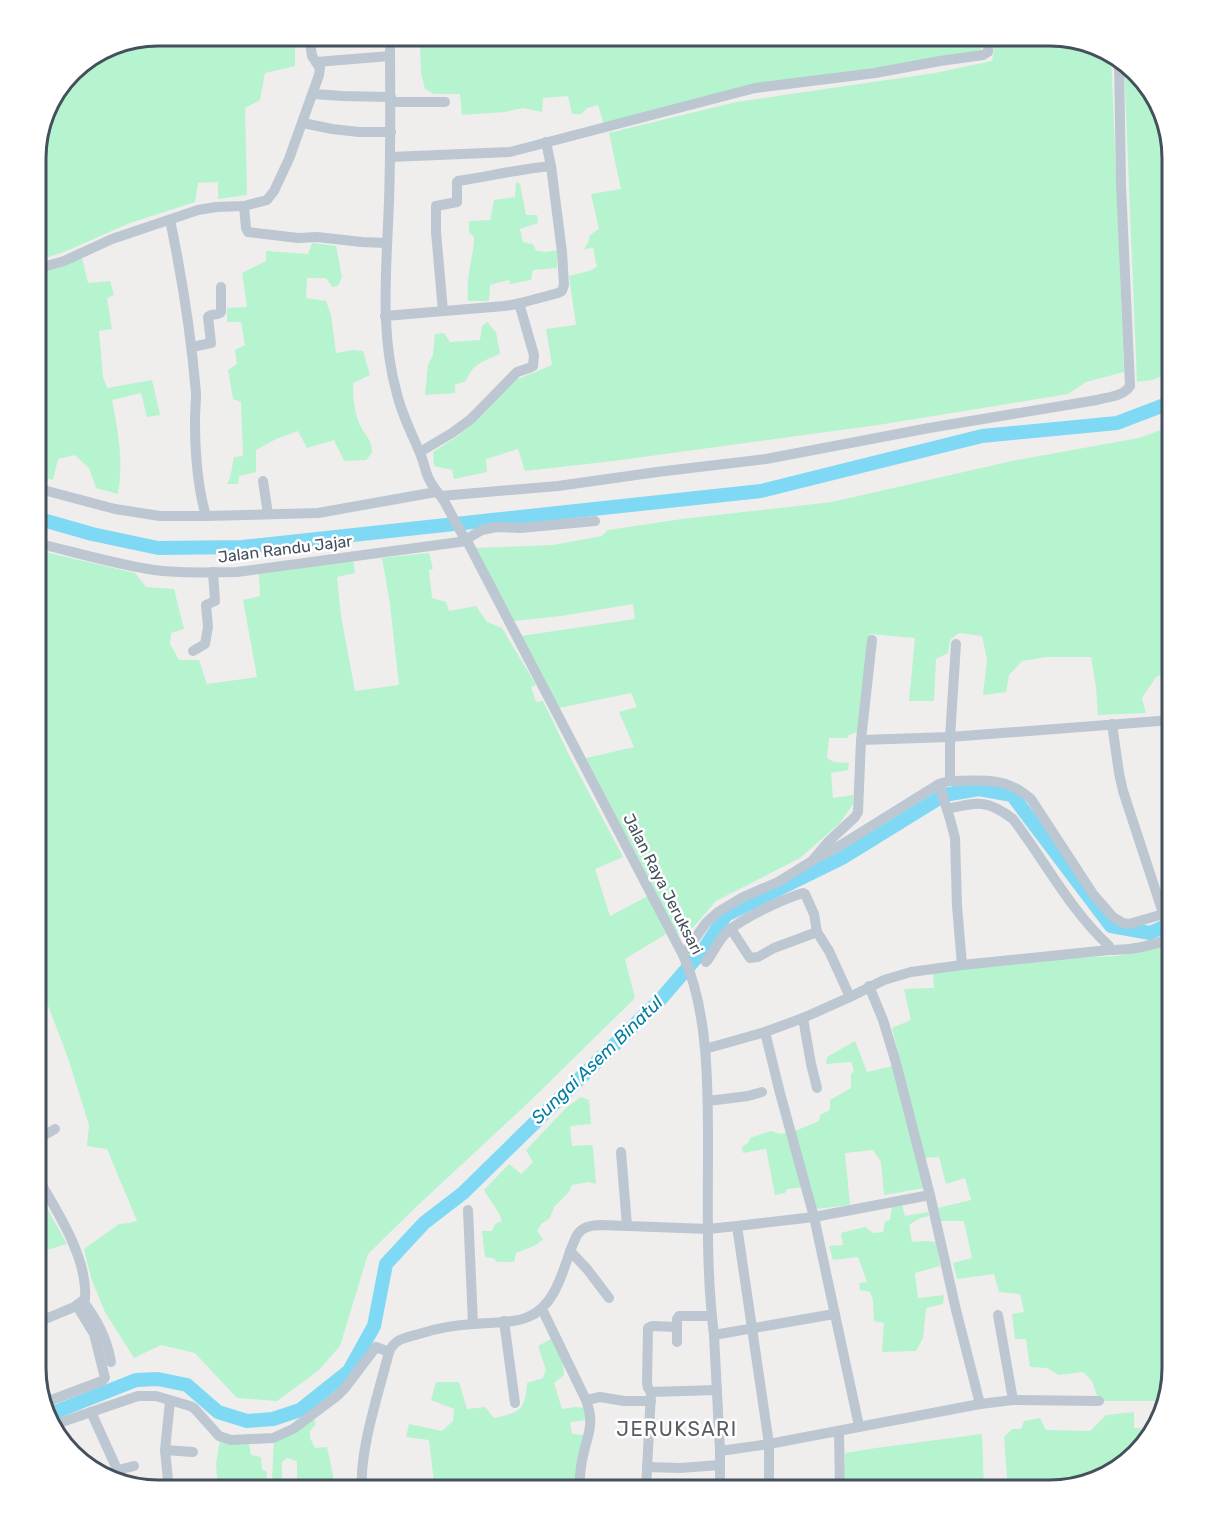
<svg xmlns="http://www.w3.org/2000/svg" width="1208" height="1526" font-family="Rubik,sans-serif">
<rect width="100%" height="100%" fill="#f0eded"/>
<g fill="#b6f3cf">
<polygon points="158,36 295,36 295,66 265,73 260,100 245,108 247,195 218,199 218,182 198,183 195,202 130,223 64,252 36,261 36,150 49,104 77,67 112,45"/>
<polygon points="420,36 981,36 981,49 978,55 753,85 604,125 598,105 587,108 581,114 572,114 568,96 543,98 542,112 523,108 505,112 462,115 460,94 434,94 425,89 421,73"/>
<polygon points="996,36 1058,36 1111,52 1124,372 1086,382 1068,394 878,425 613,461 525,471 518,449 486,459 487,472 454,479 452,470 434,466 433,452 458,436 485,412 513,381 552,365 546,329 576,325 569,276 589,271 597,267 593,248 584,249 588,243 590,235 599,229 591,194 621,189 609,133 736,102 935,73 992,61"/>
<polygon points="1124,64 1151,90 1172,158 1172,372 1152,380 1137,382"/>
<path d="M 516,182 L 520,184 L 526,215 L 537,215 L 538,223 L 520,229 L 523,242 L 533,244 L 536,251 L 547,252 L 557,250 L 557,268 L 533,270 L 531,280 L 510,284 L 509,280 L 490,285 L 489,301 L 468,301 C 467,289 468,278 470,266 C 472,254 474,250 474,237 L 469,232 L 469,221 L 490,220 L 494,200 L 515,197 Z"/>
<path d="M 312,243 L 336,246 L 342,277 L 338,286 L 332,287 L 326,278 L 307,278 L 306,298 L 326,301 L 331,315 L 336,353 L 353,350 L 363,351 L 370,375 L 353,383 C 353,397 354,414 361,427 C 367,439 372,439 372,453 L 366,460 L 344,461 L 334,440 L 307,448 L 298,431 L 276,439 L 256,450 L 256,472 L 239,476 L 238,484 L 227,484 L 230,478 L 234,457 L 243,456 L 241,402 L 233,399 L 228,370 L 237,364 L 235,350 L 245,345 L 241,322 L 227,322 L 227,308 L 247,307 L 242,273 L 266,261 L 266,251 L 308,254 Z"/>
<path d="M 82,258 L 88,283 L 110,281 L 114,295 L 107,298 L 112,329 L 99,331 L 103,377 L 107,388 L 152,380 L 160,415 L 147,417 L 141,393 L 112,400 C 118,431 124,462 118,494 L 96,488 L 89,468 L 75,455 L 58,459 L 53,480 L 36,475 L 36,271 Z"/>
<path d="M 487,322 C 491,325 492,330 496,332 L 500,354 C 485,360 471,365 466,381 L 455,385 L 455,393 L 425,395 L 428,365 L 433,355 L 435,334 L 444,333 L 450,342 L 480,340 L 482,326 Z"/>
<polygon points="1172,426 1172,669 1156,677 1142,698 1146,713 1098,715 1096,687 1091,657 1047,657 1022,661 1009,675 1006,692 983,695 987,659 982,636 959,633 950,640 948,653 936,659 934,701 909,701 915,638 870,634 857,732 849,735 847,738 829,738 827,758 834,762 849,763 848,770 831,773 833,798 853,795 853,804 840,823 800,858 716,901 684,938 676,932 586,758 634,747 619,712 637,707 631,693 559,708 521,636 635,619 633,604 561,616 513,621 474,548 553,545 602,536 608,530 682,519 832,502 1012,461 1139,438"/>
<polygon points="36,550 135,573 146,587 174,589 184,629 171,633 170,644 179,660 199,660 207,684 257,677 243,600 260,596 259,574 353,560 355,573 337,577 341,616 355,691 399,685 390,604 382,558 429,553 433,569 429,570 432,598 446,602 449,611 476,606 487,622 502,628 536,685 531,687 536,702 543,701 569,755 623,857 595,869 610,916 648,896 666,934 625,959 635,998 528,1103 417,1206 368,1254 340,1346 319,1370 277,1401 237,1398 195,1353 161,1345 134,1358 105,1312 91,1278 84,1249 119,1224 129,1223 137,1221 107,1149 87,1146 89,1125 68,1058 49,1008 36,978"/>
<polygon points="1172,943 1172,1368 1163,1401 1099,1401 1092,1381 1083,1372 1059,1375 1047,1368 1030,1367 1026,1339 1015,1339 1012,1314 1024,1312 1020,1294 999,1292 994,1274 957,1279 953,1263 972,1258 964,1221 941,1221 938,1208 971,1200 965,1178 946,1184 939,1157 925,1158 892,1028 911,1020 904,989 934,988 933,972 1053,959 1117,956 1166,946"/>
<polygon points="855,1041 867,1072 893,1066 924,1188 884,1195 881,1162 873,1150 845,1153 850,1205 816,1209 795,1131 819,1121 820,1115 830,1110 830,1100 851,1088 851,1075 854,1070 851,1062 826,1064 827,1057"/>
<path d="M 581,1097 L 589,1100 L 591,1124 L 570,1126 L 572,1146 L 592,1145 L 593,1148 L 596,1184 L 588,1182 L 572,1185 L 569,1192 L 554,1207 L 550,1218 L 541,1224 L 537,1231 L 543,1239 L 536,1245 L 516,1253 L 514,1262 L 497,1262 L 494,1258 L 485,1257 L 482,1231 L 492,1231 L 495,1224 L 502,1221 C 498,1209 490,1201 484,1190 L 509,1164 L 521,1174 L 533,1162 L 526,1150 L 567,1107 Z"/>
<polygon points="771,1131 781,1134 787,1132 803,1187 787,1189 785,1193 775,1195 766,1149 743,1153 742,1147 748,1143 750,1138"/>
<polygon points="36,1189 67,1244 44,1251 36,1247"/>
<polygon points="902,1205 905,1216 928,1212 929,1216 918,1219 909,1225 912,1242 926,1241 936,1242 940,1266 915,1273 918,1298 944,1295 943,1304 926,1308 923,1338 916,1351 882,1352 884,1323 874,1321 873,1300 870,1292 860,1290 859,1283 867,1282 858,1257 833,1260 829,1246 843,1245 841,1233 865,1227 873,1233 883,1232 885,1221 890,1220 892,1207"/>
<path d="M 555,1337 L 563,1363 L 564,1375 L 554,1383 L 562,1409 L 576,1407 L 587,1408 L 586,1420 L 570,1422 L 572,1434 L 585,1435 L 575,1490 L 408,1490 L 409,1488 L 426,1486 L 434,1482 L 429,1440 L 406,1437 L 409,1424 L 442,1431 L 453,1421 L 454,1409 L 431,1400 L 436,1382 L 459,1382 L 467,1409 L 485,1407 L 494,1418 C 520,1412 525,1411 527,1383 L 543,1378 L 546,1370 L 538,1346 Z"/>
<polygon points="1134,1412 1134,1428 1156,1429 1118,1469 1050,1490 1008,1490 1004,1437 1012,1429 1021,1429 1024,1421 1040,1418 1046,1430 1090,1431 1106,1415"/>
<polygon points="314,1419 316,1424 310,1431 310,1438 315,1448 327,1447 333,1475 334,1490 272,1490 272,1487 297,1484 297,1461 287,1458 282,1462 282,1481 272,1481 274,1440"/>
<polygon points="982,1434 984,1490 845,1490 845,1453 876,1448"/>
<polygon points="220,1440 249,1444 251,1455 261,1457 262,1469 267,1472 266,1490 218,1490 216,1464"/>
</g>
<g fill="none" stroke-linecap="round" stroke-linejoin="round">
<g stroke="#7fd9f4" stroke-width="14">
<polyline points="36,518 92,534 158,548 242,547 761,491 982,436 1117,423 1172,402"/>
<polyline points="50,1414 136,1380 158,1379 187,1385 218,1412 247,1421 273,1419 300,1410 349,1371 374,1326 386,1264 424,1223 463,1193 659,1001 704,949 726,915 842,858 944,795 979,789 1012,795 1111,926 1150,933 1172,923"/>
</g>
<g stroke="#bcc7d1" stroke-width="10">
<path d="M 390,36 C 390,91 391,145 389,200 C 387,265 379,331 397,394 C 402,415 412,434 420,453 C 424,462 425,471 429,479 C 433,488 440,494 444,501 C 451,513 457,526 464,537 L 467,541 L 683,955 C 708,1009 708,1084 708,1144 C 708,1207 706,1272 714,1335 L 720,1451 L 720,1490"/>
<polyline points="316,62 390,56"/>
<polyline points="314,94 342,96 391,97"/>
<polyline points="391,102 445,102"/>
<polyline points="303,123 332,129 359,132 391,132"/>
<polyline points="390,157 510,152 755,88 875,73 940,61 983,55 988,52 989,36"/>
<polyline points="244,206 246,228 248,232 298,238 317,237 362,242 386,243"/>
<path d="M 170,220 C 182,277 191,334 196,393 C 196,402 195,411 195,421 C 195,453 197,485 206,516"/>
<polyline points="36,269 64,261 112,239 198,210 216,207 244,206 267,200 274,191 289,159 319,75 320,68 312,56 309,36"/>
<path d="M 443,311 L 436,232 L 436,206 L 457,202 L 457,182 L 458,181 C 490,176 520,169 551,166"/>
<polyline points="385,316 504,306 517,304 558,293 562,291 564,285 562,252 551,166 546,142"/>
<path d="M 192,347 L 211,343 L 208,317 C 211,313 218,316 221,312 L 221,287"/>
<polyline points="420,452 452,433 471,419 517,372 529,368 533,366 534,355 519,303"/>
<polyline points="263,481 268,514"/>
<polyline points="36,488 115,509 160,516 206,516 318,513 436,492"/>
<path d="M 441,496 L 558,486 L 657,472 L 766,459 L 929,428 L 1097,400 C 1108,397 1124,396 1130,386 L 1121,185 L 1119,60"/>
<polyline points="467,541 470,537 482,530 496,527 520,528 595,521"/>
<path d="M 36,543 C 75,552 114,564 154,570 C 182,574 209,572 237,572 L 467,541"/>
<polyline points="956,644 950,737 950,777 949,781 939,784 950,819 955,838 957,906 962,965"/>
<polyline points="193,651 205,644 208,627 206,605 215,601 213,572"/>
<polyline points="861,740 950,737 1172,720"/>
<path d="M 949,781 C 969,781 992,778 1011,786 C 1018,789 1025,794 1031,799 L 1093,894 L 1113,917 L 1123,923 L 1129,924 L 1160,915 L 1162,910 L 1123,791 L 1119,773 L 1112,724"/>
<polyline points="819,857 841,845 939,784"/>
<polyline points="731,929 750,958 758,957 774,948 817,932"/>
<path d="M 1109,950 C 1132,951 1151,946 1172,938"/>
<polyline points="683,955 706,923 718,912 743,897 778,882 812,861 828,842 855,817 858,812 861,740 872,640"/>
<path d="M 706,962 C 714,952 718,940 728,931 C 743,918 783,899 803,893 L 805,894 L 814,914 L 817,932 L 829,951 L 850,997"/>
<polyline points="869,986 883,1020 896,1063 930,1195 956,1310 980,1404"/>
<polyline points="803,1018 811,1064 817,1088"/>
<polyline points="765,1032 780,1093 814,1217 859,1426"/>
<path d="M 705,1049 L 765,1032 L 803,1018 L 850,997 L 884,980 L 911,972 L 962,965 L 1109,950 L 1109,946 C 1070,910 1045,861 1013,819 C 987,799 977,802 947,809"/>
<polyline points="708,1101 748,1096 762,1092"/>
<polyline points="36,1140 55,1129"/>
<polyline points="621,1152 627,1226"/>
<polyline points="468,1210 473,1324"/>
<polyline points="737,1226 814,1217 930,1195"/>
<polyline points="570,1251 587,1269 609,1298"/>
<path d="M 83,1301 C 97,1320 107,1338 111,1362"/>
<path d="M 542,1309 L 586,1400 C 595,1425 588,1432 583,1456 C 580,1467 580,1479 579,1490"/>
<polyline points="998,1315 1013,1400"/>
<polyline points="504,1321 515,1403"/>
<path d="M 36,1323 L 74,1307 L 85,1299 C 88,1257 56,1210 36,1175"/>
<polyline points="714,1335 834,1314"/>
<polyline points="677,1342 677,1319 679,1316 712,1316"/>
<polyline points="651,1392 648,1388 647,1383 648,1328 652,1326 677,1327"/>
<polyline points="586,1400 600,1397 624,1401 651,1401"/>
<polyline points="46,1402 102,1381 105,1378 94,1334 77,1306"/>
<polyline points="91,1412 122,1480"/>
<polyline points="53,1425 138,1396 156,1396 190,1406 194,1408 219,1436 231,1440 273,1438 293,1429 337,1396 345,1388 376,1347 389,1352"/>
<polyline points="839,1431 840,1490"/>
<polyline points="165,1450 193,1452"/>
<polyline points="720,1451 769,1444 980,1404 1013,1400 1099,1401"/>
<polyline points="647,1467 680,1468 720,1465"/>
<polyline points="118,1470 134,1466"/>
<polyline points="169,1490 165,1450 170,1401"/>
<path d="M 362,1490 C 359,1450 379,1392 389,1352 C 394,1339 407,1337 419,1334 C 437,1328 455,1325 474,1324 C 491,1322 512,1324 528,1317 C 555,1306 562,1273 571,1249 C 574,1242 576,1233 583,1229 C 588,1226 595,1225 601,1225 L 708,1229 L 737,1226 L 769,1444 L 769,1490"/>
<polyline points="646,1490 651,1392 717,1390"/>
</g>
</g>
<g text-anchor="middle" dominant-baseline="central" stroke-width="5" stroke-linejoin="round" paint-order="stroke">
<g font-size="16" fill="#44505c" stroke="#fff">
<text transform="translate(285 549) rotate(-7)">Jalan Randu Jajar</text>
<text transform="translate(663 884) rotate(63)">Jalan Raya Jeruksari</text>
</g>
<g font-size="18" font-style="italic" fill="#027da3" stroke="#fff">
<text transform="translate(597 1060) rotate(-44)">Sungai Asem Binatul</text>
</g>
<g font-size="20" letter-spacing="1.5" fill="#595d63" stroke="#fff">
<text x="677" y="1429">JERUKSARI</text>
</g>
</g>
<path d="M0 0H1208V1526H0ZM158 46H1050A112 112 0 0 1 1162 158V1368A112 112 0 0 1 1050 1480H158A112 112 0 0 1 46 1368V158A112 112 0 0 1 158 46Z" fill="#fff" fill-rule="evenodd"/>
<path fill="none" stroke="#44505c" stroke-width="3" d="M158 46H1050A112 112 0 0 1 1162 158V1368A112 112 0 0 1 1050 1480H158A112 112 0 0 1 46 1368V158A112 112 0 0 1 158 46Z"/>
</svg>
